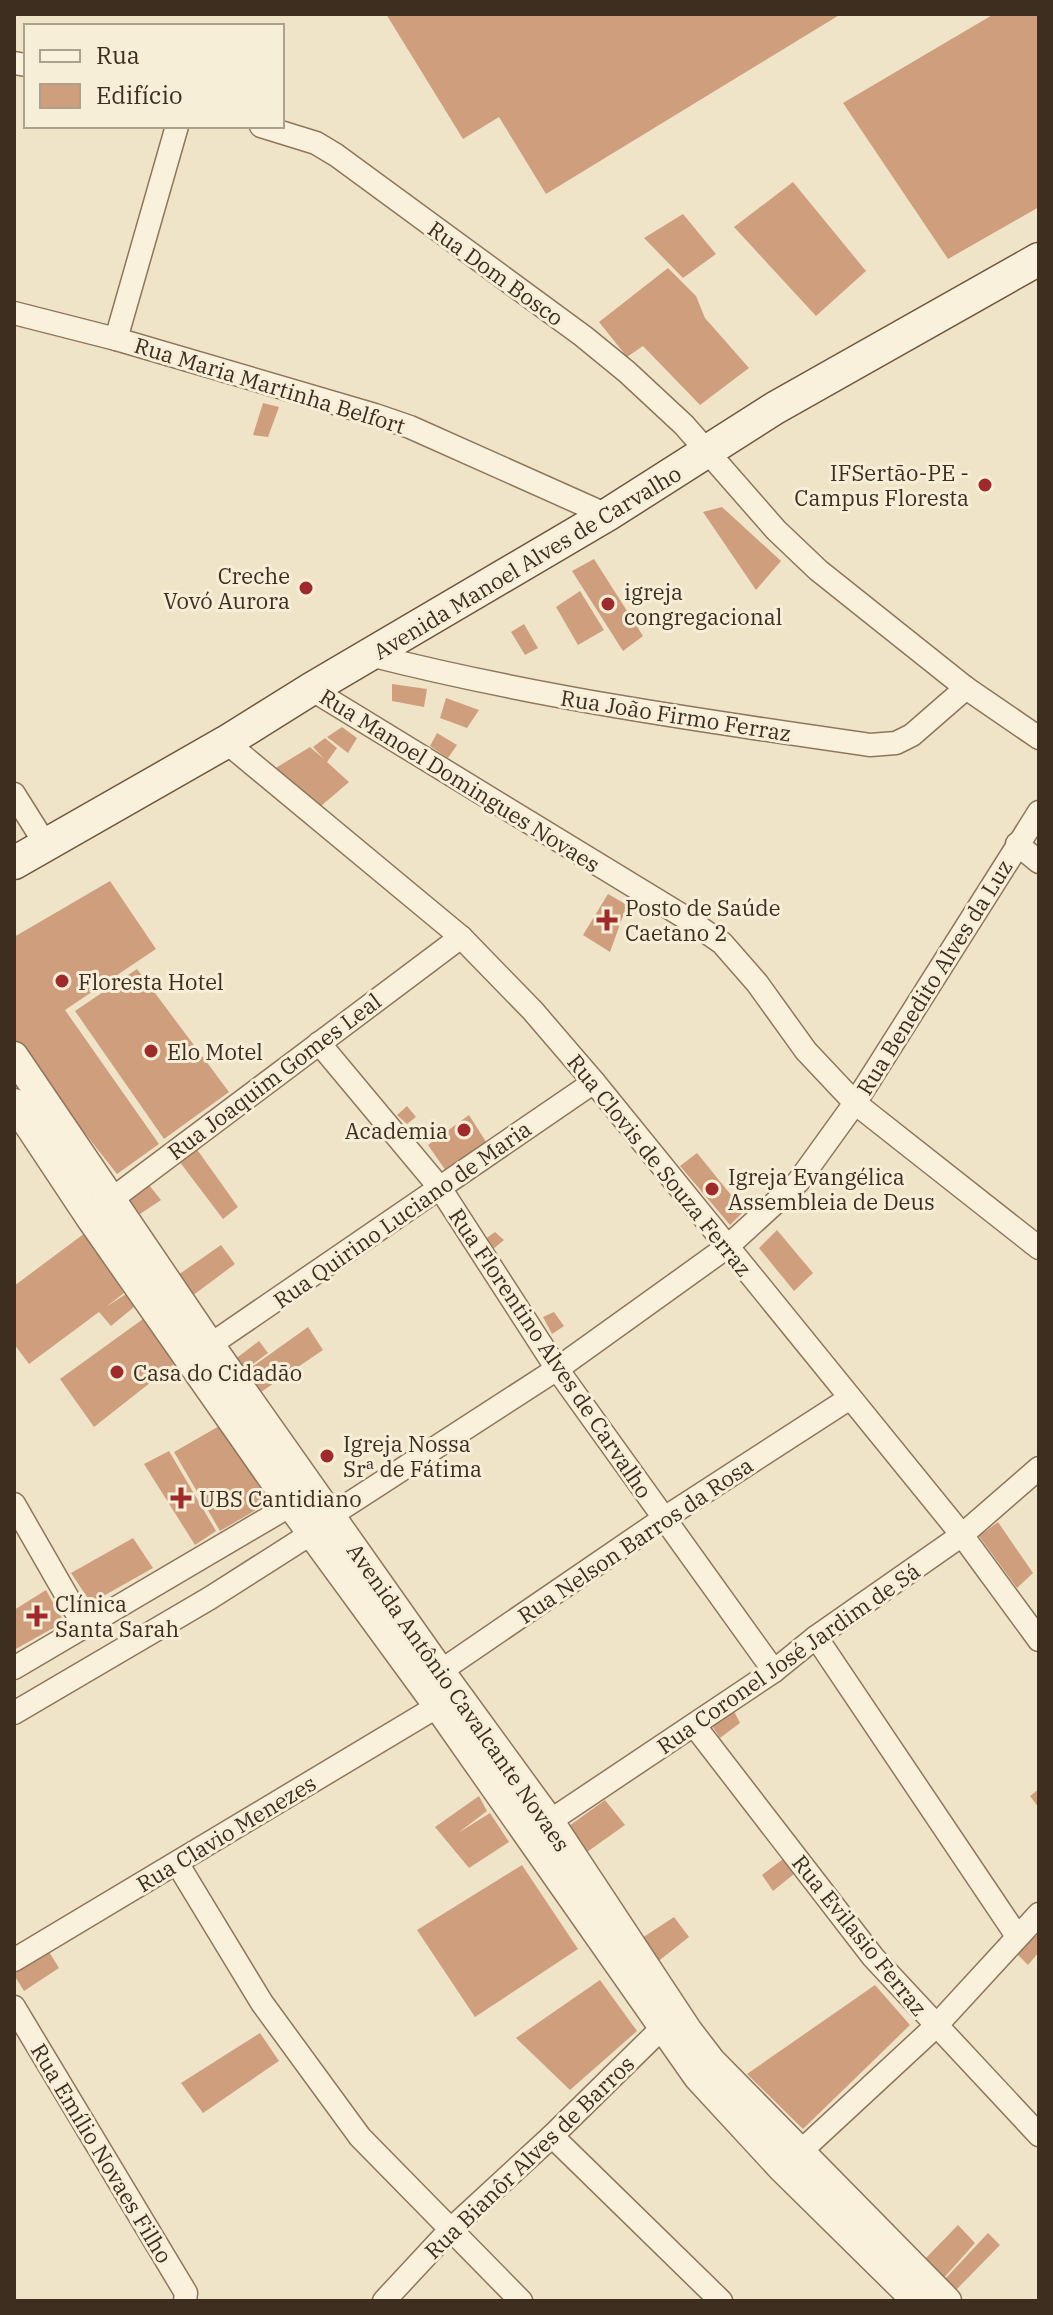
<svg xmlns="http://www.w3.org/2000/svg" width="1053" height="2315" font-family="'IBM Plex Serif',serif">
<rect width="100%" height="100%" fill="#f0e4c8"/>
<g fill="#cf9f7d">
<polygon points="386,14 841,14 546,194 499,117 463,139"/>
<polygon points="994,14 1039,14 1039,207 948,259 843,103"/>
<polygon points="793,182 866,271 816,316 734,227"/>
<polygon points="683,214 716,254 683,278 644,238"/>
<polygon points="668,268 696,296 705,318 749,368 700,405 643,346 627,357 599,322"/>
<polygon points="263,403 279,407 268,437 253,435"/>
<polygon points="722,507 781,561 756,590 703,512"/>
<polygon points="594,559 643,636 623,651 572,571"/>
<polygon points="580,591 604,630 578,645 556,607"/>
<polygon points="524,624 538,648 525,655 511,632"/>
<polygon points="392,684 427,689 424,707 392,701"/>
<polygon points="446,698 479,710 467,728 440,718"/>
<polygon points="342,727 357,738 348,753 327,737"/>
<polygon points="437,733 457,745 448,758 430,746"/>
<polygon points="325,738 337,748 327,762 349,782 321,806 274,769 310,747 324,759 313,747"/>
<polygon points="110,881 156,949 65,1010 159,1144 117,1174 14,1043 14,937"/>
<polygon points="608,894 627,905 610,952 583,935"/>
<polygon points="137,969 229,1092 164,1139 75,1011"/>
<polygon points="407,1106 416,1117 407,1124 397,1115"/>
<polygon points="469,1115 488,1145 446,1171 428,1145"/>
<polygon points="196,1148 238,1207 223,1219 179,1161"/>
<polygon points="697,1153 744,1211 730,1225 680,1166"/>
<polygon points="149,1185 161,1200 140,1214 129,1200"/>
<polygon points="777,1230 813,1273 794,1291 759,1248"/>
<polygon points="495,1232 504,1240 492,1250 485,1239"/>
<polygon points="85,1233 124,1293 106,1307 126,1294 134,1307 111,1326 99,1312 29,1364 14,1344 14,1286"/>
<polygon points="221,1245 235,1264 192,1296 178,1275"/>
<polygon points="554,1312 564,1326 552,1334 543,1317"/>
<polygon points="143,1319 174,1364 94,1427 60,1379"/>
<polygon points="308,1327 323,1350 258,1394 242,1374"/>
<polygon points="259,1341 268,1353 242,1372 234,1360"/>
<polygon points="221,1425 273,1500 220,1531 174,1452"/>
<polygon points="169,1451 216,1531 195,1545 144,1464"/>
<polygon points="998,1522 1033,1573 1017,1588 979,1536"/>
<polygon points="133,1538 153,1568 91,1603 71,1573"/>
<polygon points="46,1590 64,1622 14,1650 14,1610"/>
<polygon points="734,1711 740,1723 720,1738 712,1726"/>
<polygon points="1039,1789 1039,1808 1030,1796"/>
<polygon points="479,1796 487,1811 458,1833 490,1813 509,1842 469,1868 435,1827"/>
<polygon points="605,1800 625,1825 587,1852 569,1826"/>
<polygon points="783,1859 794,1874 773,1891 762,1875"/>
<polygon points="522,1865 578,1949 475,2017 417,1930"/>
<polygon points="674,1917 689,1937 656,1963 639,1940"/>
<polygon points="1034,1932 1039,1939 1039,1952 1028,1965 1014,1951"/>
<polygon points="48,1950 59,1968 24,1991 14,1975 14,1970"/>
<polygon points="600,1980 637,2031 570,2090 516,2038"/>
<polygon points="875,1985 910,2025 803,2129 747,2074"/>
<polygon points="260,2033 279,2061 203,2113 181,2083"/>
<polygon points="958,2225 975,2243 942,2280 923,2261"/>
<polygon points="988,2233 1000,2245 955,2291 944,2280"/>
</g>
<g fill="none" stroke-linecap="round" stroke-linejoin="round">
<defs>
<g id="minor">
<polyline points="14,63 26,65"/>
<polyline points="261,126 316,143 336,155 583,336 627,372 684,425 776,530 818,570 966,688 1039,738"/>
<polyline points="14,313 116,339 375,415 410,427 607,515"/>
<polyline points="116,339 177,126"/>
<path d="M 370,655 C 535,697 703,721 870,745 L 896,743 L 912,735 L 966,688"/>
<polyline points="311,689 686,918 722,943 757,983 806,1051 855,1103 1039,1248"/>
<polyline points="226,742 461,937 533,1011 594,1082 962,1535 1039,1640"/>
<polyline points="14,794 46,845"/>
<polyline points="1017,844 1039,862"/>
<polyline points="319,1043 440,1188 557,1369 774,1671"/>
<polyline points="100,1208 461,937"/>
<polyline points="210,1345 594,1082"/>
<polyline points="14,1504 84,1626"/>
<polyline points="330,1516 557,1369 727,1247 798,1182 855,1103 1039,812"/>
<polyline points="816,1637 1017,1936"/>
<polyline points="14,1668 291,1505"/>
<polyline points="429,1679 663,1519 850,1398"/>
<polyline points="14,1713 210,1598 312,1533"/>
<polyline points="694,1725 873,1957 1039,2135"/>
<polyline points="538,1829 774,1671 816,1637 962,1535 1039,1468"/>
<polyline points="177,1863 262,2003 360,2137 521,2301"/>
<polyline points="14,1960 438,1706"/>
<polyline points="14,2007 186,2293 185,2301"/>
<polyline points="552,2136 721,2301"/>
<polyline points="800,2152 935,2027 1039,1914"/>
<polyline points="384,2301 450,2230 552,2136 662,2028 676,2018"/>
</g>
<g id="tertiary">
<polyline points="14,1056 210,1345 440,1671 550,1822 688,2031 711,2061 947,2301"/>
<polyline points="14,1103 89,1216 291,1505 438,1706 698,2077 782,2168 917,2301"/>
</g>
<polyline id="secondary" points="14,863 226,742 311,689 607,515 775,408 1039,259"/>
</defs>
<use href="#minor" stroke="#8d765c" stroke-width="25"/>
<use href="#tertiary" stroke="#8d765c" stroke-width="31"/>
<use href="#secondary" stroke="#6f573f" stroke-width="35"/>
<use href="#minor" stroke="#faf1dc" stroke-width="22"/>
<use href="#tertiary" stroke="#faf1dc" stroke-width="28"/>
<use href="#secondary" stroke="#faf1dc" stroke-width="32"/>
</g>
<g fill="#9e2a2b" stroke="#f7eed8" stroke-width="3">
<circle cx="985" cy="485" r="8"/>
<circle cx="306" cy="588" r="8"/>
<circle cx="608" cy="604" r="8"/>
<path d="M603 908h8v8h8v8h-8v8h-8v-8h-8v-8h8z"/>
<circle cx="62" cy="981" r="8"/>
<circle cx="151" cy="1051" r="8"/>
<circle cx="464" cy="1130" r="8"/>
<circle cx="712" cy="1189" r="8"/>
<circle cx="117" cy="1372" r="8"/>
<circle cx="327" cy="1456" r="8"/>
<path d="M177 1486h8v8h8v8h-8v8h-8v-8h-8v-8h8z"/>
<path d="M33 1604h8v8h8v8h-8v8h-8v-8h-8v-8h8z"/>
</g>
<g text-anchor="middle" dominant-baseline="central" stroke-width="6" stroke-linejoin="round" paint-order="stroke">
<g font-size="22" fill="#3d2e20" stroke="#f7eed8">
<text transform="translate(496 273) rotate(36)">Rua Dom Bosco</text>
<text transform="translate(270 385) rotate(17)">Rua Maria Martinha Belfort</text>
<text transform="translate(527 562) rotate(-31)">Avenida Manoel Alves de Carvalho</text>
<text transform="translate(676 715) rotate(9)">Rua João Firmo Ferraz</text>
<text transform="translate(460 780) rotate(32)">Rua Manoel Domingues Novaes</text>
<text transform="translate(934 977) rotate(-58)">Rua Benedito Alves da Luz</text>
<text transform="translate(274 1076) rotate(-37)">Rua Joaquim Gomes Leal</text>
<text transform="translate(660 1165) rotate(51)">Rua Clovis de Souza Ferraz</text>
<text transform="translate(402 1214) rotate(-35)">Rua Quirino Luciano de Maria</text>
<text transform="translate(551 1353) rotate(56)">Rua Florentino Alves de Carvalho</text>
<text transform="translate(635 1540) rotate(-34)">Rua Nelson Barros da Rosa</text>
<text transform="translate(788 1658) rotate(-35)">Rua Coronel José Jardim de Sá</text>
<text transform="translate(459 1697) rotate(55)">Avenida Antônio Cavalcante Novaes</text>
<text transform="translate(226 1833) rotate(-31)">Rua Clavio Menezes</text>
<text transform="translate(860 1935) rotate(51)">Rua Evilasio Ferraz</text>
<text transform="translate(102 2153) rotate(59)">Rua Emílio Novaes Filho</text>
<text transform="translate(529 2157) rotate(-44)">Rua Bianôr Alves de Barros</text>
</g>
<g font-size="22" fill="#3d2e20" stroke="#f7eed8" text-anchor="start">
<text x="969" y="472" text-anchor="end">IFSertão-PE -<tspan x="969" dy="25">Campus Floresta</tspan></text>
<text x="290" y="575" text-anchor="end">Creche<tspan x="290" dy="25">Vovó Aurora</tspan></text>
<text x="624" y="591">igreja<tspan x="624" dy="25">congregacional</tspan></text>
<text x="625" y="907">Posto de Saúde<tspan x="625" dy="25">Caetano 2</tspan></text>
<text x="78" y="981">Floresta Hotel</text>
<text x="167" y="1051">Elo Motel</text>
<text x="448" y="1130" text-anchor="end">Academia</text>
<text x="728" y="1176">Igreja Evangélica<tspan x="728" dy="25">Assembleia de Deus</tspan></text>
<text x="133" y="1372">Casa do Cidadão</text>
<text x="343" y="1443">Igreja Nossa<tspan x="343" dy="25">Srª de Fátima</tspan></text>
<text x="199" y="1498">UBS Cantidiano</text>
<text x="55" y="1603">Clínica<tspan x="55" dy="25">Santa Sarah</tspan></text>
</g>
</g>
<rect width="1053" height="2315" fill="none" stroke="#3d2e20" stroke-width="32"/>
<rect x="24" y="24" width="260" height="104" fill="#f7eed8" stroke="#ada18e" stroke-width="2"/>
<rect x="40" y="50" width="40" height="12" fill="#faf1dc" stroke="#ada18e" stroke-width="2"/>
<text x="96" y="64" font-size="24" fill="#3d2e20">Rua</text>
<rect x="40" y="84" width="40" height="24" fill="#cf9f7d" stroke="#ada18e" stroke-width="2"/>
<text x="96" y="104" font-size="24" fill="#3d2e20">Edifício</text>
</svg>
